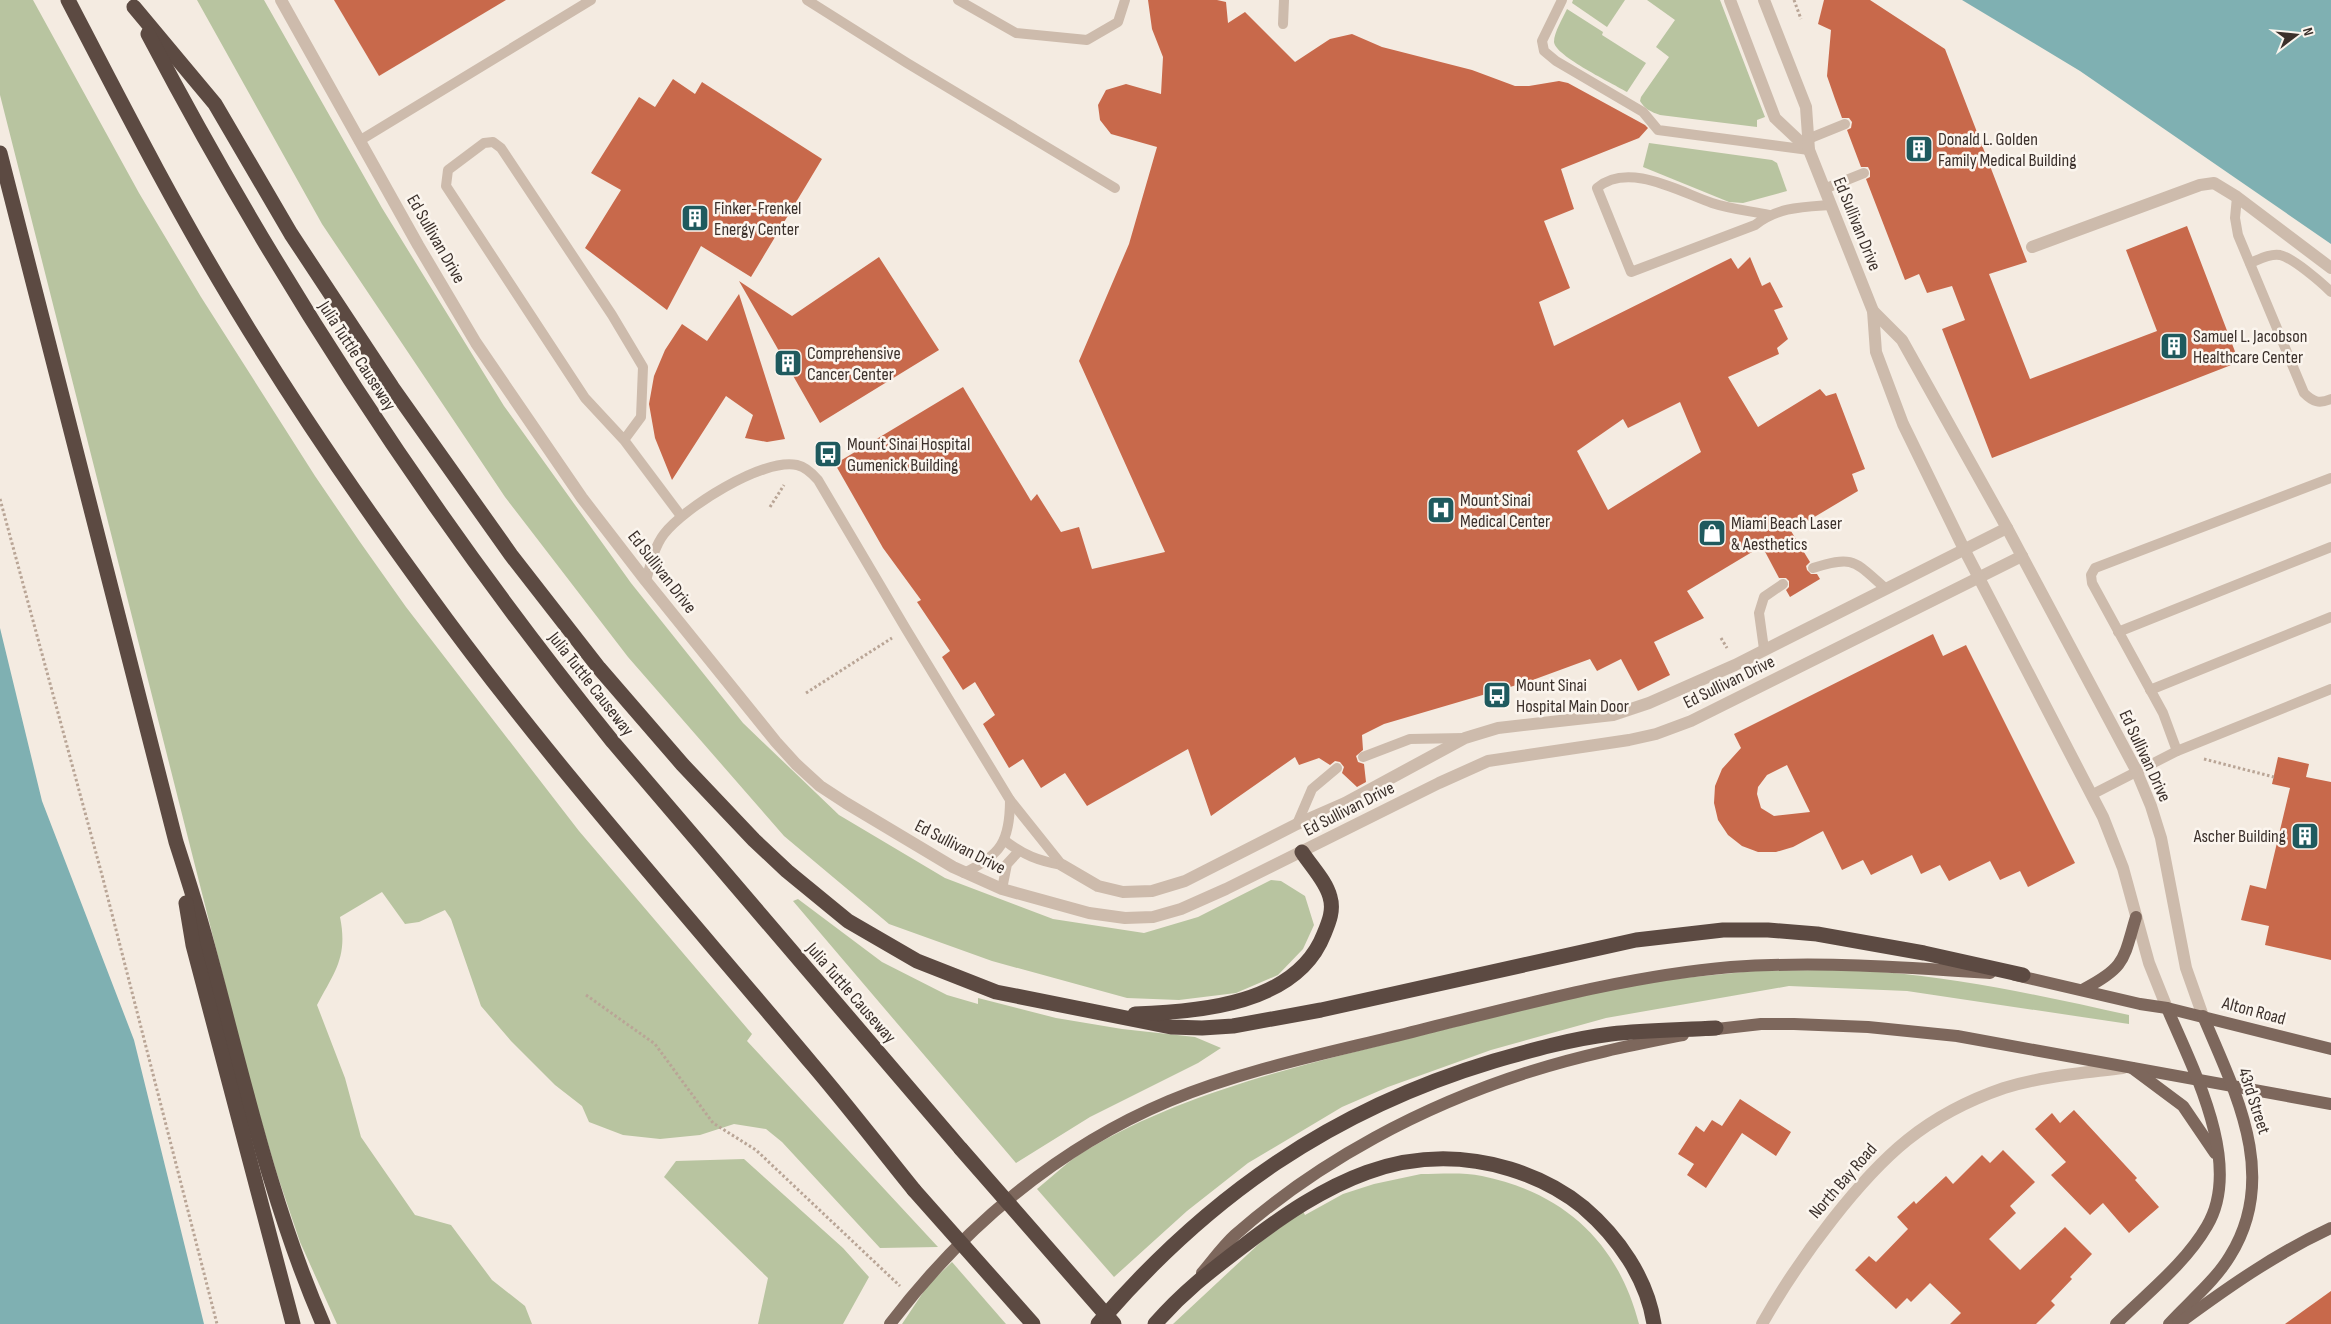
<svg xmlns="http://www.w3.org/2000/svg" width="2331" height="1324" font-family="'Sofia Sans Condensed',sans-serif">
<rect width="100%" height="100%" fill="#f4ebe1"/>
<g fill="#b8c4a0">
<path d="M 0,0 L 33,0 L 139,193 L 201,297 L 315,476 L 360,542 L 406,607 L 579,831 L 752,1034 L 747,1041 L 938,1247 L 880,1248 L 782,1142 L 766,1129 L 734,1124 L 700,1135 L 660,1139 L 623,1135 L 589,1122 L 582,1106 L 555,1085 L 511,1041 L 481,1006 L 451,919 L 445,910 L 419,922 L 405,924 L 382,892 L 340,917 C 348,957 335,971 317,1005 L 345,1078 L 361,1137 L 415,1215 L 451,1225 L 492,1280 L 525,1306 L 532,1324 L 337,1324 L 300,1242 L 276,1171 L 249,1079 L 0,95 Z"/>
<polygon points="197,0 264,0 382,208 504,406 631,583 743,723 839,815 945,878 1053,919 1144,933 1198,917 1271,880 1281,881 1305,896 1314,925 1303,949 1278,975 1236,993 1179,1000 1127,998 992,961 889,924 784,836 628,657 505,497 322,224"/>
<polygon points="1573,0 1625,0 1607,27 1572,3"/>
<path d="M 1647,0 L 1720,0 L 1765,117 L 1757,120 L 1757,127 L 1660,115 C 1651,112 1645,109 1640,101 L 1641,97 L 1669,57 L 1656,47 L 1675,20 Z"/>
<path d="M 1567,9 L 1603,32 L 1602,35 L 1646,63 L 1627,92 C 1614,84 1555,56 1554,42 C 1554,32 1563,18 1567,9 Z"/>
<polygon points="1649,143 1772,160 1777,163 1787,191 1743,203 1729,202 1643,167"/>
<polygon points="798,899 882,962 947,995 978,1004 978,998 1056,1018 1122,1029 1195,1037 1221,1048 1198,1063 1090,1117 1016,1163 793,901"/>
<path d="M 1753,971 C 1796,971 1840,968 1883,972 C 1967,979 2047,997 2129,1015 L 2129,1024 L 1907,991 L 1789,986 L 1606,1018 L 1491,1050 L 1388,1087 L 1342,1107 L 1248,1163 L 1187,1211 L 1114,1277 L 1037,1189 C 1053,1176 1068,1161 1085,1151 C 1185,1091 1303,1065 1414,1037 C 1500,1016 1587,992 1674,979 C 1700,976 1727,974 1753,971 Z"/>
<polygon points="744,1159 843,1248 869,1277 843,1324 758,1324 768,1278 664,1177 676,1161"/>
<path d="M 1421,1174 C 1440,1174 1463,1172 1482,1176 C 1565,1193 1618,1243 1639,1324 L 1173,1324 L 1262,1241 L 1303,1211 L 1305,1215 L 1343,1194 L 1374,1184 Z"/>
<polygon points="952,1262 1006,1324 902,1324 928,1285"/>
</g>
<g fill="#7fb0b2">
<polygon points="1962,0 2331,0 2331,244 2080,71"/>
<polygon points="0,628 42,801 134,1040 204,1324 0,1324"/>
</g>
<g fill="#c8694b" fill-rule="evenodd">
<polygon points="334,0 506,0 379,76"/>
<path d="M 1148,0 L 1217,0 L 1226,2 L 1228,23 L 1245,12 L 1295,62 L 1330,39 L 1352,34 L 1382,47 L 1472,70 L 1515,86 L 1529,86 L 1559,81 L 1568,83 L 1645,125 L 1648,128 L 1639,138 L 1561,169 L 1574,209 L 1544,221 L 1570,288 L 1539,302 L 1554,346 L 1731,258 L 1738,269 L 1750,257 L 1762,286 L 1770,282 L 1783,307 L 1774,310 L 1788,339 L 1777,348 L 1779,354 L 1728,377 L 1758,427 L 1820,389 L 1826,396 L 1836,393 L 1865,469 L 1852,474 L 1858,491 L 1791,531 L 1810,562 L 1806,566 L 1807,570 L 1811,574 L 1817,574 L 1820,579 L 1790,597 L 1786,590 L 1789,587 L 1789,581 L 1786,578 L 1779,578 L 1762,546 L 1687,591 L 1704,618 L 1654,642 L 1670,675 L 1638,691 L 1621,659 L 1597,671 L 1590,659 L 1530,681 L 1384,724 L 1362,735 L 1363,750 L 1356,756 L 1358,762 L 1364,764 L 1366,782 L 1357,787 L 1342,773 L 1344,767 L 1340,762 L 1335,761 L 1330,765 L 1319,758 L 1299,765 L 1295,757 L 1211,816 L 1188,749 L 1087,806 L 1065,773 L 1041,788 L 1023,759 L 1009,768 L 983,724 L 995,715 L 975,682 L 963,690 L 942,657 L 950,651 L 917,602 L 921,600 L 883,548 L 835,464 L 963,387 L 1031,501 L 1037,494 L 1061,532 L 1079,527 L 1092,569 L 1165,552 L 1079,361 L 1129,244 L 1157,147 L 1111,134 L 1100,120 L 1098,105 L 1106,90 L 1126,84 L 1161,94 L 1163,57 L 1152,29 ZM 1680,402 L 1701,452 L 1608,510 L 1577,451 L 1623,419 L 1628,428 Z"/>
<polygon points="1824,0 1870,0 1945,49 2027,262 1989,274 2030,379 2157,331 2126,250 2187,226 2239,362 1992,458 1942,329 1965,320 1952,286 1927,293 1919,274 1905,280 1866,179 1870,177 1870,171 1868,167 1861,167 1847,130 1851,128 1852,122 1849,118 1842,118 1835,99 1827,76 1831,30 1818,24"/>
<polygon points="673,79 695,94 702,82 822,159 751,277 701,246 667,310 585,248 621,190 591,173 639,97 655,107"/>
<polygon points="879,257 939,350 820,423 739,281 792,316"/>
<polygon points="739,294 785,439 767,442 745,438 753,415 726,396 672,480 655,438 649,404 654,376 665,350 682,324 707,341"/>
<path d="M 1933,634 L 1943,656 L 1966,645 L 2075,863 L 2028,887 L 2020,871 L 2000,880 L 1990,861 L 1949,881 L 1940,865 L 1921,874 L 1912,855 L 1871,875 L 1863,860 L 1842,870 L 1823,831 L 1793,847 L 1776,852 L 1758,852 L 1742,846 L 1728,835 L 1718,820 L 1714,803 L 1715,786 L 1722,769 L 1741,748 L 1734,734 ZM 1787,765 L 1810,812 L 1774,816 L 1761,808 L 1757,794 L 1758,787 L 1767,775 Z"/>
<polygon points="2278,757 2309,764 2306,777 2331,782 2331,960 2265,945 2269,926 2241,920 2250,885 2266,889 2290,788 2272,784"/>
<polygon points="1740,1099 1791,1132 1776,1156 1742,1133 1706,1188 1687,1175 1694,1164 1678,1154 1696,1126 1704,1132 1712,1120 1722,1126"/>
<polygon points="2074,1110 2137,1178 2135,1180 2159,1207 2129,1233 2103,1203 2090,1215 2051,1175 2066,1162 2035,1129 2052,1113 2060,1123"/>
<polygon points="2003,1150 2035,1182 2010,1206 2016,1213 1989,1239 2020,1270 2065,1227 2092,1254 2070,1277 2072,1279 2051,1301 2055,1305 2036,1324 1950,1324 1961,1313 1930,1283 1911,1302 1907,1298 1896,1309 1855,1270 1869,1256 1876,1262 1908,1229 1897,1217 1914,1201 1916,1204 1946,1176 1953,1184 1982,1155 1990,1163"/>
<polygon points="2331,1291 2331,1324 2285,1324"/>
</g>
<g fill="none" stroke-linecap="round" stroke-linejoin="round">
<g stroke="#b9a596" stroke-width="3" stroke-dasharray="2.5 2.5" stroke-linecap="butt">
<polyline points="1794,0 1801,19"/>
<polyline points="0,499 102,875 217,1324"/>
<polyline points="770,507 784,485"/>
<polyline points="1721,638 1727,648"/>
<polyline points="806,693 892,638"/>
<polyline points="2204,759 2274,777"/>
<polyline points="586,995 655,1044 713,1123 756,1150 900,1286"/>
</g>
<g stroke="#cdbbac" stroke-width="10">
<polyline points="807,0 907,63 1115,188"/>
<polyline points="958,0 1016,33 1087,40 1118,22 1125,0"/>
<polyline points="1562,0 1542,41 1544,51 1556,61 1643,112 1658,130 1809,150"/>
<polyline points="1283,24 1284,0"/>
<polyline points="1808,139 1845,124"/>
<polyline points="359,141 591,0"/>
<polyline points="1824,189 1864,173"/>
<path d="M 2237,197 L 2235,218 L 2238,235 L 2304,393 C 2313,402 2319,404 2331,399"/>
<path d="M 1769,215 C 1750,211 1730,209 1712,203 C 1680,192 1628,161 1597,188 L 1631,272 L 1755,225 C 1778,207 1802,207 1830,205"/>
<path d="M 2250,263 C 2258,260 2270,253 2280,255 C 2293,258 2321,282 2331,292"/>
<polyline points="624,440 641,417 643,367 612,315 501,148 493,142 484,143 448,170 446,186 585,398 624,440 681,516"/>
<path d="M 1813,568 C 1854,555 1854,561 1885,588"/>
<path d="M 646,581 C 650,566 654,547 664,534 C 684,508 762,458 797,465 C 806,467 812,473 818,480 L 906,629 L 1010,800 L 1062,865"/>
<polyline points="2118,632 2331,547"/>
<polyline points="1764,649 1759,613 1764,597 1783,584"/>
<polyline points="2150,690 2331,617"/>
<polyline points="2177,751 2163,713 2092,583 2091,575 2095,568 2331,478"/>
<polyline points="1363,757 1410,739 1464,738"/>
<polyline points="2093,794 2177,751 2331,689"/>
<polyline points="1297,824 1312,789 1337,768"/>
<path d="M 1004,840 C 1023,855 1039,861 1062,865"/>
<path d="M 964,873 C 1001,855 1010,841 1010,800"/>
<polyline points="1002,889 1007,864 1019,851"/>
</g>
<g stroke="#cdbbac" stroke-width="12">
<polyline points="281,0 418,245 476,343 582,498 646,581 776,742 796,764 820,786 846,803 953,867 1002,889 1089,913 1125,918 1153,917 1181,909 1226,889 1439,783 1488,761 1629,740 1656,734 1691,721 2022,556"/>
<polyline points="1730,0 1775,118 1809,150"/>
<polyline points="1764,0 1806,107 1809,150 1873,311 1876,352 1903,424 1964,549 2103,817 2123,868 2149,963 2167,1008"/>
<polyline points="2032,247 2200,185 2214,183 2237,197 2331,268"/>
<polyline points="1873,311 1902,340 2007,528 2136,770 2151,806 2161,838 2186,968 2203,1016"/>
<polyline points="1062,865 1098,886 1123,892 1152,891 1185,881 1297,824 1345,803 1465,738 1498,728 1613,715 1649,703 1735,665 2007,528"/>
<path d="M 1762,1324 C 1783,1287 1806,1253 1832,1220 C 1882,1156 1925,1115 2004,1088 C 2042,1076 2084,1073 2123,1068"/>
</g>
<g stroke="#7d675c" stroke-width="12">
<polyline points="2015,975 2140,1004 2167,1008 2331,1049"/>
<path d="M 2084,989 C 2126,967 2123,960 2136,917"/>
<polyline points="1708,1030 1761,1024 1794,1024 1868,1027 1957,1036 2331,1104"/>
<polyline points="2132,1068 2183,1106 2215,1153"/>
<path d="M 1202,1273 C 1213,1260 1223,1246 1235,1235 C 1320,1160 1424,1105 1532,1071 C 1582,1055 1633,1045 1683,1035"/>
<path d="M 890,1324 C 963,1228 1057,1148 1169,1101 C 1251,1067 1339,1051 1424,1029 C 1526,1004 1627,976 1731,967 C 1818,961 1903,967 1990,973"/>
<path d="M 2116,1324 C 2147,1293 2185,1264 2207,1226 C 2244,1164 2192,1067 2167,1008"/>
<path d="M 2169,1324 C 2189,1302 2215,1281 2230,1256 C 2280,1176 2235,1092 2203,1016"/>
<path d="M 2178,1324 C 2227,1288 2275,1254 2331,1228"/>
</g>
<g stroke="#5c4a42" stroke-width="15">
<path d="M 68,0 C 122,104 176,210 237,310 C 297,409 362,504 430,597 C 548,760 683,910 812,1064 C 847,1105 880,1148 914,1190"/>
<polyline points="134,7 215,104 291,234 392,387 511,555 599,668 682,764 754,840 787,871 848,921 917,961 996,992 1171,1027 1202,1028 1233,1026 1321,1010 1636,940 1723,930 1768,930 1817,934 1924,953 2023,975"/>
<path d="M 148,34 C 280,285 435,522 613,742 L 961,1149"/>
<path d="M 0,153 L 176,842 C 187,876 198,910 207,944 C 242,1072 270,1202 323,1324"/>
<polyline points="186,903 193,945 293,1324"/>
<path d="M 1135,1014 C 1200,1012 1297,1004 1324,934 C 1329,922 1334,910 1330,897 C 1326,881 1311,866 1302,852"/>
<path d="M 1098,1324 C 1208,1196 1331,1110 1494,1061 C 1532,1050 1571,1039 1611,1034 C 1646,1030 1681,1030 1716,1028"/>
<path d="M 1155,1324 C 1183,1292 1209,1272 1242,1247 C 1324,1184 1404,1137 1510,1169 C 1536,1177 1562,1190 1583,1207 C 1618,1237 1647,1278 1654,1324"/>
</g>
<g stroke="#5c4a42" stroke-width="15">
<polyline points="961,1149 1114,1324"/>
<polyline points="914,1190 1033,1324"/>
</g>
</g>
<defs>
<symbol id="building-square" viewBox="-11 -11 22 22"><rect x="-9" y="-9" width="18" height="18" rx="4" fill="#1f5a5e" stroke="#fbf5ee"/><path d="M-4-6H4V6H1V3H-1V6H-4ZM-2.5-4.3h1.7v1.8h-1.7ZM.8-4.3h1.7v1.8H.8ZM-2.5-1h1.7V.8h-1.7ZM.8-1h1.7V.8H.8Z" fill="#fff"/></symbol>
<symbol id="bus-square" viewBox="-11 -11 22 22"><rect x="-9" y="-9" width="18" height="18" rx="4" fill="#1f5a5e" stroke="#fbf5ee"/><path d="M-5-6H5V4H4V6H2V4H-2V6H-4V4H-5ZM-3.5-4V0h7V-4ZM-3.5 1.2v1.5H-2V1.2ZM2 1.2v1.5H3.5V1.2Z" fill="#fff"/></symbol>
<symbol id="hospital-square" viewBox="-11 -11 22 22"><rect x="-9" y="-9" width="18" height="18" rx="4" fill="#1f5a5e" stroke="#fbf5ee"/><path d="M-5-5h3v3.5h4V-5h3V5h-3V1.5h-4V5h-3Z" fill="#fff"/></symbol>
<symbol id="shop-square" viewBox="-11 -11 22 22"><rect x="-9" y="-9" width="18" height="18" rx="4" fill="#1f5a5e" stroke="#fbf5ee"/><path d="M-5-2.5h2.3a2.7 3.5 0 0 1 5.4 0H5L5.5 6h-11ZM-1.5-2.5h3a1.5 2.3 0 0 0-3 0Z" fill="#fff"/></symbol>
</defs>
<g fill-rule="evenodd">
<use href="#building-square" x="1903" y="133" width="32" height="32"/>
<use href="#building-square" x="679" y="202" width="32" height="32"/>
<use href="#building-square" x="2158" y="330" width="32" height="32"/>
<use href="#building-square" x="772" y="347" width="32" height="32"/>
<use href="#bus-square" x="812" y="438" width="32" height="32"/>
<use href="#hospital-square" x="1425" y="494" width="32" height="32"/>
<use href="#shop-square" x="1696" y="517" width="32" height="32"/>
<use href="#bus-square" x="1481" y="679" width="32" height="32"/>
<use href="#building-square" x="2289" y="820" width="32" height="32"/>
</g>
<g text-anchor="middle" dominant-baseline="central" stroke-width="5" stroke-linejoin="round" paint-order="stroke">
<g font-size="18" fill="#3b302b" stroke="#fbf5ee" text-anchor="start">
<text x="1938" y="139">Donald L. Golden<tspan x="1938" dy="21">Family Medical Building</tspan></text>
<text x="714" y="208">Finker-Frenkel<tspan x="714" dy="21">Energy Center</tspan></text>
<text x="2193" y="336">Samuel L. Jacobson<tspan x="2193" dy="21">Healthcare Center</tspan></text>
<text x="807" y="353">Comprehensive<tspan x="807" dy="21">Cancer Center</tspan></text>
<text x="847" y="444">Mount Sinai Hospital<tspan x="847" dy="21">Gumenick Building</tspan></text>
<text x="1460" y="500">Mount Sinai<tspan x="1460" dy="21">Medical Center</tspan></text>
<text x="1731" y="523">Miami Beach Laser<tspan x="1731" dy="21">&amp; Aesthetics</tspan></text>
<text x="1516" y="685">Mount Sinai<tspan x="1516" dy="21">Hospital Main Door</tspan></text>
<text x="2286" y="836" text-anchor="end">Ascher Building</text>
</g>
<g font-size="18" fill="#3b302b" stroke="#fbf5ee">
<text transform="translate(1857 224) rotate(68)">Ed Sullivan Drive</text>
<text transform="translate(436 239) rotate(60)">Ed Sullivan Drive</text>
<text transform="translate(357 356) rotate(57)">Julia Tuttle Causeway</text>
<text transform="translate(662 572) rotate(52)">Ed Sullivan Drive</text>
<text transform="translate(1729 682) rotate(-26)">Ed Sullivan Drive</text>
<text transform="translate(591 684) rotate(52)">Julia Tuttle Causeway</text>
<text transform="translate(2145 756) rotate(65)">Ed Sullivan Drive</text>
<text transform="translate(1349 809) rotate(-27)">Ed Sullivan Drive</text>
<text transform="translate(960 847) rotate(27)">Ed Sullivan Drive</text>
<text transform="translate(851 993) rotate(49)">Julia Tuttle Causeway</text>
<text transform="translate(2254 1011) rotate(15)">Alton Road</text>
<text transform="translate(2254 1101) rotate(72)">43rd Street</text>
<text transform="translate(1843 1181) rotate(-49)">North Bay Road</text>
</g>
</g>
<g transform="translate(2296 35) rotate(74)" stroke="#fbf5ee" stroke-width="4" paint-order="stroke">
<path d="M0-4L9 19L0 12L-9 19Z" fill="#3b302b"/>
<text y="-8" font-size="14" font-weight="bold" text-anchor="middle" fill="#3b302b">N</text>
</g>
</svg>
